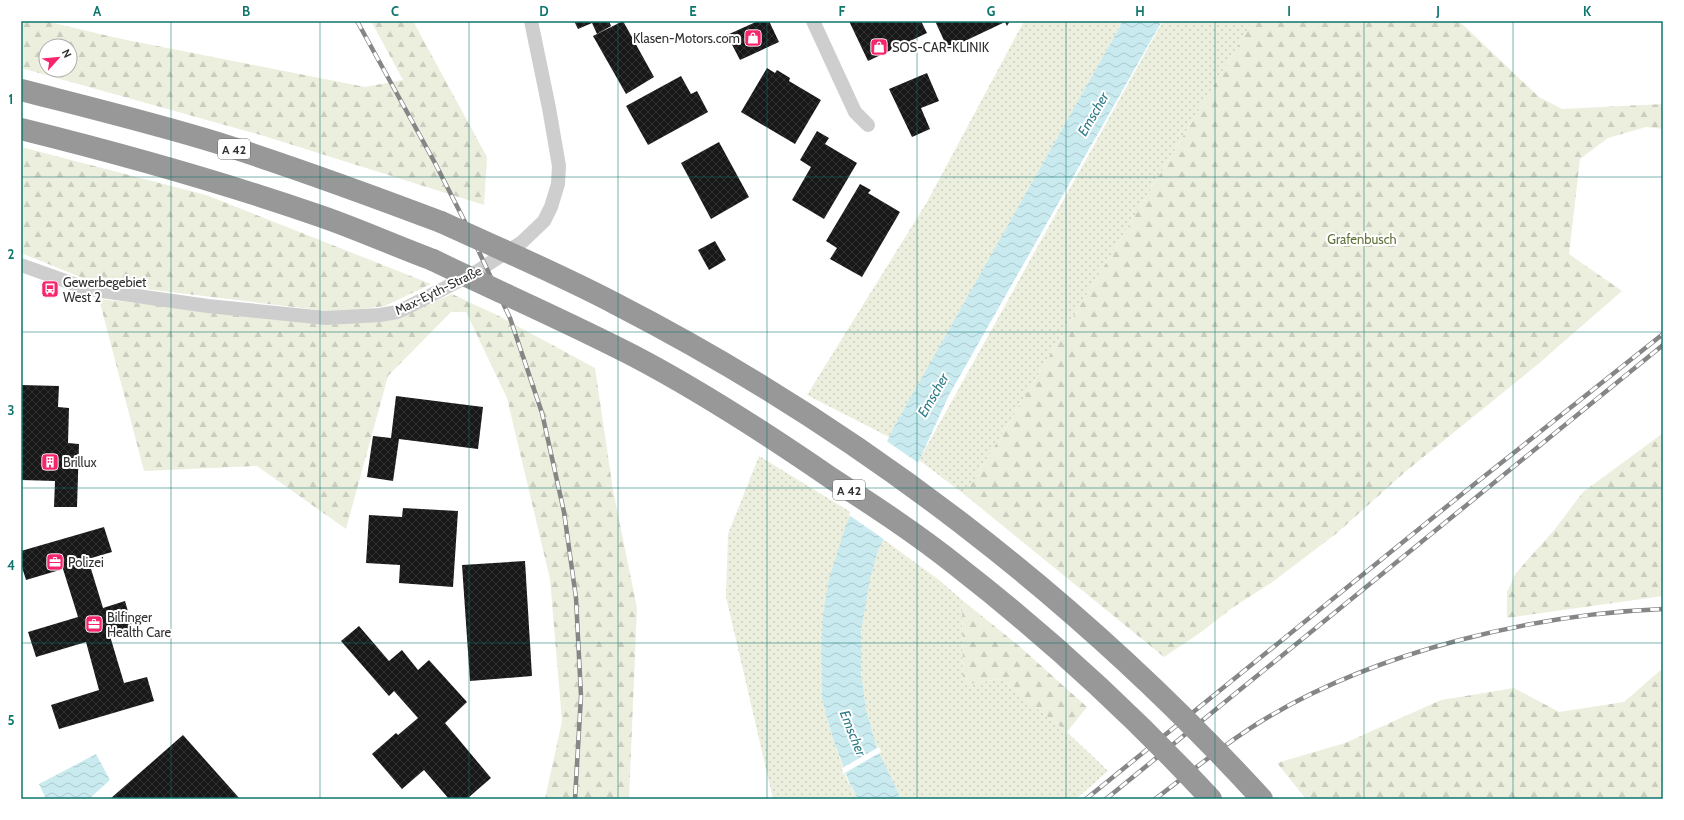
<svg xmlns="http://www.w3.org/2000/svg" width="1684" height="820" font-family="Cabin,sans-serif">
<defs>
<pattern id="grass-dots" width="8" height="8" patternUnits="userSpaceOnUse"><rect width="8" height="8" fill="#ecefde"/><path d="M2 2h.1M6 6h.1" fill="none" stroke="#cbcdbf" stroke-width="1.8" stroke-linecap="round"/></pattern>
<pattern id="forest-firs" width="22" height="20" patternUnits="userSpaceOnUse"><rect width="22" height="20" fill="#ecefde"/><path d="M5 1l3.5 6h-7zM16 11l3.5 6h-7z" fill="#cbcdbf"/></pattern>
<pattern id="water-waves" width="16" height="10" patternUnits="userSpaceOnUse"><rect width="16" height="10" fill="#c9ebf0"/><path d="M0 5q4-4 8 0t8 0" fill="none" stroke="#adcace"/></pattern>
<pattern id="building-cross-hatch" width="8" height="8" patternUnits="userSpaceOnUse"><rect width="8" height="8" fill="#181818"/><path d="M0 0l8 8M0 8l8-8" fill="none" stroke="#313131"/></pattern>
</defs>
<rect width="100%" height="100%" fill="#fff"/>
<g fill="url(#grass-dots)">
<polygon points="1024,21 1123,21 889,437 807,395 927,202"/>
<polygon points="1163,21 1253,21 965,495 919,460"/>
<polygon points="759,456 852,513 821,655 822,699 833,739 848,782 858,799 773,799 726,597 728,534"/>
<path d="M 883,539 L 939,580 L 962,600 L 963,685 L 1000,679 L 1067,732 L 1108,771 L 1076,799 L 901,799 C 886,771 872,741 866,709 C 855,655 861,589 883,539 Z"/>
</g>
<g fill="url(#forest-firs)" fill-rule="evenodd">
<path d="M 21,21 L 45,21 L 117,38 L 365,87 L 403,80 L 371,21 L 413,21 L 487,157 L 484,205 L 264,136 L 21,68 ZM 46,46 L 70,46 L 70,70 L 46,70 Z"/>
<polygon points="1253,21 1459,21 1539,97 1562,109 1663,104 1663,129 1646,127 1608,138 1580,159 1569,254 1622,291 1537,365 1405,472 1337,533 1271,583 1232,608 1200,633 1164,657 965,495"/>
<polygon points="21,147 206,195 431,284 385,306 336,312 95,283 21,253"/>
<polygon points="452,294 499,316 595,368 613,490 637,608 629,799 545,799 562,721 550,579 507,398 466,312 451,312 388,376 346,529 257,466 144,471 99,299 329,323 390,320"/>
<polygon points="1663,433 1663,596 1507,618 1507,592 1516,573 1555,529 1583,492"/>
<polygon points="962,600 1018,645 1087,707 1067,732 1000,679 963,685"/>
<polygon points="1663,668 1663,799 1306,799 1277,763 1345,743 1441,700 1514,688 1559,712 1624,702"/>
</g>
<g fill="url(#water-waves)">
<polygon points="1123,21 1162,21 949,395 878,551 870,579 861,631 861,673 866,709 876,746 901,799 858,799 849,782 833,739 822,699 821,655 823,615 829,579 846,525 894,427"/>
<polygon points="96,754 110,780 89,799 46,799 39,784"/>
</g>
<g fill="#fff">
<polygon points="885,440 920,464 885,540 849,515"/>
<polygon points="879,747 881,752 843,774 842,768"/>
</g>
<g fill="url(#building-cross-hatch)">
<polygon points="574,21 609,21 611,26 597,34 592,23 578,29"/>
<polygon points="623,21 654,77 626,94 593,36"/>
<polygon points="758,21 769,21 779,42 740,60 727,35"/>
<polygon points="849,21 921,21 927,33 868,61"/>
<polygon points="935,21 1010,21 1007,26 1005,22 948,49"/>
<polygon points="767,68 775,73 777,70 790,78 789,81 821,100 795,144 741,112"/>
<polygon points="927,73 939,101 921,108 930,129 912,137 889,89"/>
<polygon points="681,76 691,94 697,91 708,112 648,145 626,106"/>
<polygon points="817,131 829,138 825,144 857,163 824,219 792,200 811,167 800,160"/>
<polygon points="719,142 749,197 711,219 681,163"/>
<polygon points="860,184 871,190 868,193 900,212 862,277 830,259 837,248 826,241"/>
<polygon points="715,241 726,260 709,270 698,250"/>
<polygon points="21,385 59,386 58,407 69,408 68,443 79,444 77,507 54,507 55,481 21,480"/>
<polygon points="396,396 483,407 478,449 399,439 393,481 367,477 373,436 391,438"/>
<polygon points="403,508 458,511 453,587 399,583 400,565 366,563 369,515 402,517"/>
<polygon points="104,527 112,552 88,559 103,608 125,601 133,629 110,636 124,683 147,677 154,701 59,729 51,705 99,690 86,642 36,657 28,632 78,617 63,569 26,580 21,564 21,551"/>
<polygon points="525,561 532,676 470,681 462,565"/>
<polygon points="359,626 389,661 402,650 418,670 429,660 467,702 445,723 491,778 469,797 471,799 449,799 424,770 402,789 372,754 396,733 398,735 418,718 394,691 389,696 341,641"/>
<polygon points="183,735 240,799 110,799"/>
</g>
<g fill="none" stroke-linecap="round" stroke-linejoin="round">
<g stroke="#cecece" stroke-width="14">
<polyline points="813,21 855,112 868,125"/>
<polyline points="21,265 88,289 208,306 326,318 380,315 397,312 406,308 476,272 522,242 544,221 551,207 558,184 559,166 549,108 531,21"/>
</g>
<g stroke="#989898" stroke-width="22">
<path d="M 21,90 C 87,107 153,123 218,143 C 293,167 367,194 441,222"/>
<path d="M 21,129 C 122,154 222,182 320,216 C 358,229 395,246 433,260"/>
</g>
<defs>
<g id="rail">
<polyline points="357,21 435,163 465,222 510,318 542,413 564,512 576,598 581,696 575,799"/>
<polyline points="1086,799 1472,486 1663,334"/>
<polyline points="1106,799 1663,345"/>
<path d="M 1155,799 C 1192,771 1229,740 1270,716 C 1380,651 1535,614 1663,609"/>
</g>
</defs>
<use href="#rail" stroke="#868686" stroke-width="4.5"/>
<use href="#rail" stroke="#fff" stroke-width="3" stroke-dasharray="9" stroke-linecap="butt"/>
<g stroke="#989898" stroke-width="22">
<path d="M 441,222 C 500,249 559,274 616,304 C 859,429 1078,598 1262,799"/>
<path d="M 433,260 C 499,292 566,321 632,355 C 701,391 767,434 831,478 C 874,506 917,534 957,566 C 1047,636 1133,715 1211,799"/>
</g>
</g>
<path fill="none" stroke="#0f766e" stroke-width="1" stroke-opacity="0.55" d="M 171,21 L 171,799M 320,21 L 320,799M 469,21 L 469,799M 618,21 L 618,799M 767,21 L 767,799M 917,21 L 917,799M 1066,21 L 1066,799M 1215,21 L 1215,799M 1364,21 L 1364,799M 1513,21 L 1513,799M 21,177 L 1663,177M 21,332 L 1663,332M 21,488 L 1663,488M 21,643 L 1663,643"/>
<defs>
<symbol id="shop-square" viewBox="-11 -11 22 22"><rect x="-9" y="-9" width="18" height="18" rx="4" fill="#f6256e" stroke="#fff"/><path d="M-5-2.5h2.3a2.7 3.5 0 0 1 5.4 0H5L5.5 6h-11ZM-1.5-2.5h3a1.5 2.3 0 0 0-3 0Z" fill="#fff"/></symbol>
<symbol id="bus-square" viewBox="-11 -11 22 22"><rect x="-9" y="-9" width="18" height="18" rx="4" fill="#f6256e" stroke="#fff"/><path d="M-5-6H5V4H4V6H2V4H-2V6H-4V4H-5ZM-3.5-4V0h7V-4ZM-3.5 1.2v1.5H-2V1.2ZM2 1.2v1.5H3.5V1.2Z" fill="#fff"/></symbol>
<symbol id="building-square" viewBox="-11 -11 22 22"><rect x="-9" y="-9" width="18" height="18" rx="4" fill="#f6256e" stroke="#fff"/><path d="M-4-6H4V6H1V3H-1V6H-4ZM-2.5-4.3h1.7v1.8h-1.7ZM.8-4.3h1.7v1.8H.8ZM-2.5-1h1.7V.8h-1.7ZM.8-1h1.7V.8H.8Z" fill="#fff"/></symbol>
<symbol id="office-square" viewBox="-11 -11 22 22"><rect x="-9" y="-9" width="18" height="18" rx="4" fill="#f6256e" stroke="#fff"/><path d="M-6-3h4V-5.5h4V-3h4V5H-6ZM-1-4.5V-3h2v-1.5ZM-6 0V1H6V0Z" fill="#fff"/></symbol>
</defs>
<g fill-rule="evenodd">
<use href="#shop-square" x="743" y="28" width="20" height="20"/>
<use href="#shop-square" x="869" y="37" width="20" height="20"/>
<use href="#bus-square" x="40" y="279" width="20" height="20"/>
<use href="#building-square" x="40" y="452" width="20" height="20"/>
<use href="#office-square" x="45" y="552" width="20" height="20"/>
<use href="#office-square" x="84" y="614" width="20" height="20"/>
</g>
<g text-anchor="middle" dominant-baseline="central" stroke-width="4" stroke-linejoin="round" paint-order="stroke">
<g fill="#fff" stroke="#6f6f6f" stroke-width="1">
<rect x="218" y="139" width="32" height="20" rx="3"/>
<rect x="833" y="480" width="32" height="20" rx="3"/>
</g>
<g font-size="12" font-weight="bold" fill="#313131">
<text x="234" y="149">A 42</text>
<text x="849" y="490">A 42</text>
</g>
<g font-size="13" fill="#313131" stroke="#fff" text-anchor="start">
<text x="740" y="38" text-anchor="end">Klasen-Motors.com</text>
<text x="892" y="47">SOS-CAR-KLINIK</text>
<text x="63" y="282">Gewerbegebiet<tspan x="63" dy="15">West 2</tspan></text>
<text x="63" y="462">Brillux</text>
<text x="68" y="562">Polizei</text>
<text x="107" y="617">Bilfinger<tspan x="107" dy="15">Health Care</tspan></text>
</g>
<g font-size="13" fill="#637239" stroke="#fff">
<text x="1362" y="239">Grafenbusch</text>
</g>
<g font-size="13" fill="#313131" stroke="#fff">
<text transform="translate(438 290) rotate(-26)">Max-Eyth-Straße</text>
</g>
<g font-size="14" font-style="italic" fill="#307d87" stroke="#fff">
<text transform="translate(1093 114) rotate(-60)">Emscher</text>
<text transform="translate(933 395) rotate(-60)">Emscher</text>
<text transform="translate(853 733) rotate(68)">Emscher</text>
</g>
</g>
<rect width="1684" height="820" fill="none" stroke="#ffffff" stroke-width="44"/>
<g transform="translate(58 58) rotate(63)"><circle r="19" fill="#ffffff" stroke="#adadad"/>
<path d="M0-3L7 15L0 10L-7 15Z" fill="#f6256e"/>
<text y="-6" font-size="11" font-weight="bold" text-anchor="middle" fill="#313131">N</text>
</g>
<rect x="22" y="22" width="1640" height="776" fill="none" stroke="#0f766e" stroke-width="1.5"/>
<g font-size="13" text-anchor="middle" font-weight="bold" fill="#0f766e">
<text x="97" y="16">A</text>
<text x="246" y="16">B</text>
<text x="395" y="16">C</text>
<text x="544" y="16">D</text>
<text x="693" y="16">E</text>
<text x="842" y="16">F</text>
<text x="991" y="16">G</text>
<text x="1140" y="16">H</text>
<text x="1289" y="16">I</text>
<text x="1438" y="16">J</text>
<text x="1587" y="16">K</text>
<text x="11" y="104">1</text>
<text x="11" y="259">2</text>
<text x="11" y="415">3</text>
<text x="11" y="570">4</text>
<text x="11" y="725">5</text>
</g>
</svg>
